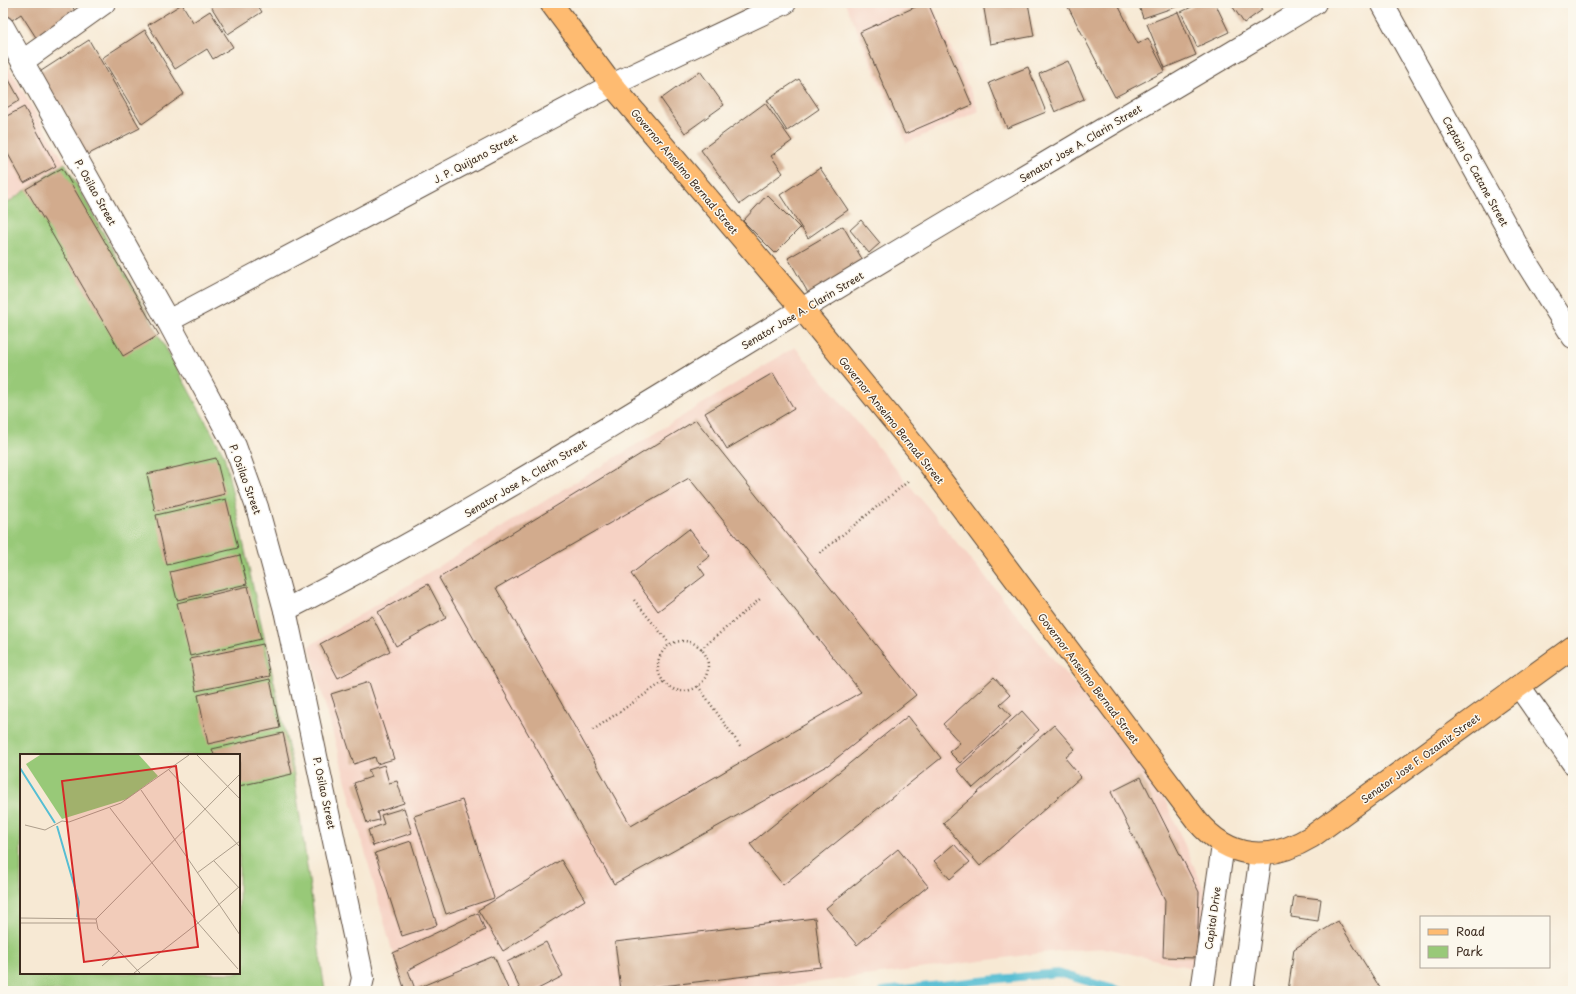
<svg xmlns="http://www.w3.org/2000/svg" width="1576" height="994" font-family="'Playpen Sans',sans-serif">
<rect width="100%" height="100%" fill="#fbf7ec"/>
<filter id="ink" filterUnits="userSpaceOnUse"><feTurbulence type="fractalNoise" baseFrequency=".025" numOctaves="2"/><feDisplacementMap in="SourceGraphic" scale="8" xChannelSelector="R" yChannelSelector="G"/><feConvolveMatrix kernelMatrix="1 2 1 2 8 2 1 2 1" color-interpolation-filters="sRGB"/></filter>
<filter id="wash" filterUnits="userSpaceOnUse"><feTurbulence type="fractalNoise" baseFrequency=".012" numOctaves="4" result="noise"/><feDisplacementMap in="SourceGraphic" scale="16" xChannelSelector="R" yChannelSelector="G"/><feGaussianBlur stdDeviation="0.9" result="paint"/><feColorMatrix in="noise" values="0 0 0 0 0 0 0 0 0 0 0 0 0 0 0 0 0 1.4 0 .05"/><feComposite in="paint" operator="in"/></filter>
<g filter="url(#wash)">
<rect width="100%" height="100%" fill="#f7e9d4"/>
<g fill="#f6d2c4">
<polygon points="845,3 931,3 979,111 906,143"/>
<polygon points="3,58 65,163 3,206"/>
<polygon points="795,347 1160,788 1206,894 1201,970 1105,948 1058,951 749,991 403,991 309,646"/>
</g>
<path fill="#98c978" stroke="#6a7a4b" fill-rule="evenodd" d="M 65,163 L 224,455 L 293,769 L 325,991 L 3,991 L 3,206 ZM 21,755 L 239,755 L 239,973 L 21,973 Z"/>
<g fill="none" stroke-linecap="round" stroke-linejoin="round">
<polyline stroke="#56bed3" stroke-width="8" points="883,991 1058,973 1121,991"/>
</g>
<g id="blocks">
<g fill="#d2ab8d" fill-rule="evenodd">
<polygon points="3,3 70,3 77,14 37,39 21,14 9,22 3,13"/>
<polygon points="209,3 256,3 262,12 228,34"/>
<polygon points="924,3 928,3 972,105 905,134 860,32"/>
<polygon points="983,3 1028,3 1034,36 990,44"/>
<polygon points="1066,3 1117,3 1138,44 1148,38 1165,71 1115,97"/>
<polygon points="1138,3 1187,3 1143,18"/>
<polygon points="1200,3 1215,3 1229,32 1197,47 1181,12"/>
<polygon points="1230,3 1258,3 1262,10 1244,23"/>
<polygon points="182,4 193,22 210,11 233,47 213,59 207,49 175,69 148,25"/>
<polygon points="1178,12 1196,55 1165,68 1147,24"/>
<polygon points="145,30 184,94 142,124 102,58"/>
<polygon points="89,40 140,128 81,158 35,75"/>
<polygon points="1068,61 1084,99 1055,112 1039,74"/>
<polygon points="1028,67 1046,112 1007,128 989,83"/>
<polygon points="3,69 20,100 3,110"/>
<polygon points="700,71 724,105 685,133 661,99"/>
<polygon points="799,79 819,109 787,131 767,100"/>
<polygon points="765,103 792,141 771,156 783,173 740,204 701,150"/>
<polygon points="24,107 56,166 24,183 3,145 3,118"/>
<polygon points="62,168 159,335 123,356 26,189"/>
<polygon points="820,168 848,210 808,238 780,195"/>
<polygon points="767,195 800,228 775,253 743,221"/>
<polygon points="861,220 880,243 869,253 850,230"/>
<polygon points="843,226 865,264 810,296 788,258"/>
<polygon points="773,373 794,409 727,449 705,413"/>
<path d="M 696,420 L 916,695 L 828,765 L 614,884 L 439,578 ZM 689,478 L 861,692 L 631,826 L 496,588 Z"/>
<polygon points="216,458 225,494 155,511 147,474"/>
<polygon points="226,499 238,548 167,565 156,515"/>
<polygon points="689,529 710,556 698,565 705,575 658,611 631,574"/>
<polygon points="240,555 247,584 177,600 170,572"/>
<polygon points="428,584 446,618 396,646 378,612"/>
<polygon points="248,586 261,639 190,656 177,603"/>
<polygon points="372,616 390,651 338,678 320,644"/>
<polygon points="263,644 270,676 196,691 190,659"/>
<polygon points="994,677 1010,695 1000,704 1011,716 960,763 949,752 960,743 943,724"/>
<polygon points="270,679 280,728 208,744 198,695"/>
<polygon points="369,682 394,759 377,764 375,757 354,764 331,694"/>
<polygon points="1022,711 1039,730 973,788 957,769"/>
<polygon points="908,716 941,758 783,885 750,844"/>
<polygon points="1054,725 1075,749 1065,758 1081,777 980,866 943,823"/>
<polygon points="283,733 292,774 239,786 239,755 214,755 212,749"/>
<polygon points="384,765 389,783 397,781 404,803 377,812 379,820 367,823 354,783 371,777 368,770"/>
<polygon points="1141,777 1199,892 1197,958 1163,957 1165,900 1111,792"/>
<polygon points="462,800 494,898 446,914 414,816"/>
<polygon points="404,808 412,833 373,846 368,830 384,824 381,815"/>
<polygon points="411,841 437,925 402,936 375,853"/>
<polygon points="954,844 970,862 950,879 934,861"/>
<polygon points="898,849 928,886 857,945 826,908"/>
<polygon points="561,860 585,900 503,951 478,910"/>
<polygon points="1294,896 1321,899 1318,921 1291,917"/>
<polygon points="478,913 485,930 408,970 415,989 494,956 509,991 405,991 393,953"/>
<polygon points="815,918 821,967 621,991 615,942"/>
<polygon points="1338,921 1382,991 1288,991 1294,949"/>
<polygon points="546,942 563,976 534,991 521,991 507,962"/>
</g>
</g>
</g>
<g filter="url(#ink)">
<use href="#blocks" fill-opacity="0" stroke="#574739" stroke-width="1"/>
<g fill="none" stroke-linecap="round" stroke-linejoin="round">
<defs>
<g id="minor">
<polyline points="1382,3 1526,262 1573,337"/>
<polyline points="3,27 168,321 235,446 257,507 285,610 363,978 360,991"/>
<polyline points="23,61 104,3"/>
<polyline points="168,321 612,85 785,3"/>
<path d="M 285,610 C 462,520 630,414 799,311 C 970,207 1143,106 1315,3"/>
<polyline points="1519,686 1573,763"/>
<polyline points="1202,991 1223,845"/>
<polyline points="1242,991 1261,854"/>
</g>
<path id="major" d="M 551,3 L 612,85 L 802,309 L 929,464 L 1197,821 C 1230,860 1269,862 1311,837 L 1573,647"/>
</defs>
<use href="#minor" stroke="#574739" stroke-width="24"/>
<use href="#major" stroke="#574739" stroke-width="24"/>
<g stroke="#574739" stroke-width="2.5" stroke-dasharray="1 3" stroke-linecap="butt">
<polyline points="820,553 910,480"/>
<polyline points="634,600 670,644"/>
<circle cx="683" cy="666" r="25"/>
<polyline points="701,649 760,599"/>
<polyline points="698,686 741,747"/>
<polyline points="593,730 663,682"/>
</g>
<use href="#minor" stroke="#fff" stroke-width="22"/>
<use href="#major" stroke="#febb71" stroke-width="22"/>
</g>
</g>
<g text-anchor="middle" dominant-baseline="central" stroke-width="3" stroke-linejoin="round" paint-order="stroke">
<g font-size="10" fill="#3b2a1e" stroke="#fbf7ec">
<text transform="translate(1080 143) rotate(-31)">Senator Jose A. Clarin Street</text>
<text transform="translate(475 158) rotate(-28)">J. P. Quijano Street</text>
<text transform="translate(685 171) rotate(50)">Governor Anselmo Bernad Street</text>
<text transform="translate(1476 171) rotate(61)">Captain G. Catane Street</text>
<text transform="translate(96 192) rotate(61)">P. Osilao Street</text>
<text transform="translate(802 310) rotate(-31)">Senator Jose A. Clarin Street</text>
<text transform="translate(892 420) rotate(51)">Governor Anselmo Bernad Street</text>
<text transform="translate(525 478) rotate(-31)">Senator Jose A. Clarin Street</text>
<text transform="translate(246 479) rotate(70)">P. Osilao Street</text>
<text transform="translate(1089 678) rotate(53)">Governor Anselmo Bernad Street</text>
<text transform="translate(1420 758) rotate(-36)">Senator Jose F. Ozamiz Street</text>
<text transform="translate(325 793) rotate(78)">P. Osilao Street</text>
<text transform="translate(1212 918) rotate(-82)">Capitol Drive</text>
</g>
</g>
<g transform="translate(20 754)">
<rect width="220" height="220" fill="#f7e9d4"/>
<path d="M 20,1 L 119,1 L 138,22 L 107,45 L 42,65 L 6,10 Z" fill="#98c978"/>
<path fill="none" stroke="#56bed3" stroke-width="2" d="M 0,14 L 35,69M 37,72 L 59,148 L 57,163"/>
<path fill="none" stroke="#ac9d8b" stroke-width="1" d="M 177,1 L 220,45M 149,16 L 220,93M 208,32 L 220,20M 121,36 L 220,181M 90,54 L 178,169 L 218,215M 5,71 L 25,76 L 42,67 L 49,68 L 101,49 L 169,1M 194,107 L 220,135M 177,119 L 220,87M 0,164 L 76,165M 0,169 L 76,169M 82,212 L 99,197M 114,219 L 178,169 L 220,132M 120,219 L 78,175 L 76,165 L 208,32"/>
<path fill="#d62828" fill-opacity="0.15" stroke="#d62828" stroke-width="2" d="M 156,12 L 178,193 L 64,208 L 42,27 Z"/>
<rect width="220" height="220" fill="none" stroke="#3b2a1e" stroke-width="2"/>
</g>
<rect width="1576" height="994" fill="none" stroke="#fbf7ec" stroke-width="16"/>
<rect x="1420" y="916" width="130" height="52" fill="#fbf7ec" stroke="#aea59a"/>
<rect x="1428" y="929" width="20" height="6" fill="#febb71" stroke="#aea59a"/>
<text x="1456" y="936" font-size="12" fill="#3b2a1e">Road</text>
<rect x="1428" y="946" width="20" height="12" fill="#98c978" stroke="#aea59a"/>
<text x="1456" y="956" font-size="12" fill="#3b2a1e">Park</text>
</svg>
